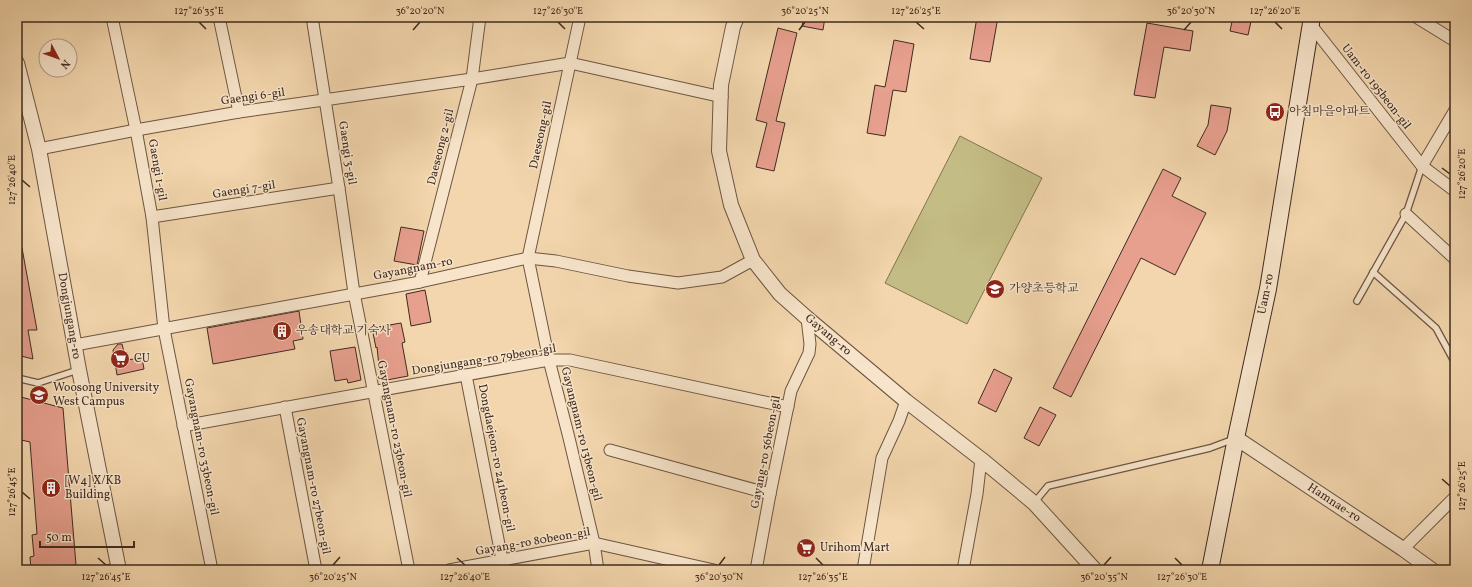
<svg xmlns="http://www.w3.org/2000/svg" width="1472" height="587" font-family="Vollkorn,'Noto Serif KR',serif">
<rect width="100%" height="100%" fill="#f3d6ad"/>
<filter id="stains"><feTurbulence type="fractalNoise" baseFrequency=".005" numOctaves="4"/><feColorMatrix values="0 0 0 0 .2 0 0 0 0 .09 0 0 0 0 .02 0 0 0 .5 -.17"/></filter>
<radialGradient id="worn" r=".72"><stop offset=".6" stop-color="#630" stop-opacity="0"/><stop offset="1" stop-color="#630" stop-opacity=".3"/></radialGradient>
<polygon fill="#c3bc84" stroke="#817452" points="960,136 1042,178 967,324 885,283"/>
<g fill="#e79f8e" stroke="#3f2b1f">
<polygon points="804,17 825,17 823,30 802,26"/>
<polygon points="977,17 998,17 990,62 970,59"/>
<polygon points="1233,17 1252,17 1248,35 1230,31"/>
<polygon points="1147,23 1193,31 1190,51 1164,47 1155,98 1134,95"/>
<polygon points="778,28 797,33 776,121 785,123 774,171 756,167 767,123 756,120"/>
<polygon points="894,40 914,44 906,92 893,90 885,136 867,133 875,85 885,87"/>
<polygon points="1211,105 1231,108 1227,131 1215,155 1197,146 1208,125"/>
<polygon points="1163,169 1181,178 1172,196 1206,213 1175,275 1141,258 1071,397 1053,388"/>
<polygon points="401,227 424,231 417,265 394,261"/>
<polygon points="17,248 22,248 37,330 28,330 33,359 17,355"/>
<polygon points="425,290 431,322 411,326 406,294"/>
<polygon points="299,311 303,339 293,341 295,349 213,364 207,328"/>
<polygon points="401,323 405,342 402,343 408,376 387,380 380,376 377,347 376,348 372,328"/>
<polygon points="118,344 122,344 126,360 142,358 144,369 117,375 113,350"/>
<polygon points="355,347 361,380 348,383 347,379 335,381 330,351"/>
<polygon points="994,369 1012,378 996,412 978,403"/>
<polygon points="17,396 63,408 76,565 66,566 66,570 31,570 30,557 34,556 32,535 37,534 30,442 17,439"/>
<polygon points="1040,407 1056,415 1039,446 1024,438"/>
</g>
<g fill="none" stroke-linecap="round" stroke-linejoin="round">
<defs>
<g id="service">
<polyline points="1373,272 1436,328 1455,363"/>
<polyline points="1357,301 1406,214 1422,166"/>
<polyline points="17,378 38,383 78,370"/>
<polyline points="1034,503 1048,486 1210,448 1234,439"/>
<polyline points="98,570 119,566"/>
</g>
<g id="minor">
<polyline points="112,17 136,130 152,217 164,329 212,570"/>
<polyline points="219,17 239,112"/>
<polyline points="312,17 339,188 354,293 409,570"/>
<polyline points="580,17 528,258 549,360 569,438 594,543 598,570"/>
<polyline points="1416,17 1455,41"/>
<polyline points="1311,25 1422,166 1455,191"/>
<polyline points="39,149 136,130 239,112 472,79 570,63 722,97"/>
<polyline points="1422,166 1455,110"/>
<polyline points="1406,214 1455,259"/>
<polyline points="152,217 339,188"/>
<polyline points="420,282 472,79 480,17"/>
<polyline points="75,345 420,282 528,258 556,261 628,276 678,283 722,277 753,260"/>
<polyline points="466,375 504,570"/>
<polyline points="285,407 316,570"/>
<polyline points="183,426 549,360 570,360 788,407"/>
<polyline points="610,450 770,494"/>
<polyline points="1403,549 1455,497"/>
<polyline points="449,570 594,543 714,570"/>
<polyline points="756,570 770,494 791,391 809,353 810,344 807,318"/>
<polyline points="863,570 882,458 899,421 906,401"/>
<polyline points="963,570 977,494 981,459"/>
</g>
<g id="tertiary">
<polyline points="737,17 733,27 721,85 719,151 731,205 753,260 780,294 807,318 906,401 981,459 1034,503 1095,570"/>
<polyline points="17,63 39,149 79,370 119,570"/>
<polyline points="1236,438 1403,549 1432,570"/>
</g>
<polyline id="secondary" points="1210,570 1236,438 1268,289 1312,17"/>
</defs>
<use href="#service" stroke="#6c5642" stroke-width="8"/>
<use href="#minor" stroke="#6c5642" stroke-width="13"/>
<use href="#tertiary" stroke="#6c5642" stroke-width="16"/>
<use href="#secondary" stroke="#3f2b1f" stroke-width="18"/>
<use href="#service" stroke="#f7e4ca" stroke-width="5.5"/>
<use href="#minor" stroke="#f7e4ca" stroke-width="11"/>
<use href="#tertiary" stroke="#f7e4ca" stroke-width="14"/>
<use href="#secondary" stroke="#f7e4ca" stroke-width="16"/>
</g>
<path fill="none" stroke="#3f2b1f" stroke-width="1.5" d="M 199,22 L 206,29M 558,22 L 565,29M 916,22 L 924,29M 1275,22 L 1282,29M 413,30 L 420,22M 799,30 L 805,22M 1184,30 L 1191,22M 1442,168 L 1450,174M 22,180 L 30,187M 1442,479 L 1450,486M 22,492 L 30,499M 98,558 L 106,565M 457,558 L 465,565M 816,558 L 823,565M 1175,558 L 1182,565M 333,565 L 340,557M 719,565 L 725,557M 1104,565 L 1111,557"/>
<defs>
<symbol id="bus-disc" viewBox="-11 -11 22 22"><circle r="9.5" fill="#8f2418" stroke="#f7e4ca"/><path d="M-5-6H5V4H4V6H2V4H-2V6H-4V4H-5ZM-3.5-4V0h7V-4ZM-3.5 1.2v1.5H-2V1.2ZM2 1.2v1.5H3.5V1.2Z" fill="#fff"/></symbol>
<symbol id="school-disc" viewBox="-11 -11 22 22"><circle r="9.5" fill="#8f2418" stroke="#f7e4ca"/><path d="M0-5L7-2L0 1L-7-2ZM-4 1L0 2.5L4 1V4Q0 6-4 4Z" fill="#fff"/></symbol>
<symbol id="building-disc" viewBox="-11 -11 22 22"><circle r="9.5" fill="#8f2418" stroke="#f7e4ca"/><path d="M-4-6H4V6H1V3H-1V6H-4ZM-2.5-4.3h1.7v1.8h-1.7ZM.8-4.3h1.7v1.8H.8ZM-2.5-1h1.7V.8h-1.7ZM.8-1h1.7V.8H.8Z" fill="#fff"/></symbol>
<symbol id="supermarket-disc" viewBox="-11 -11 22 22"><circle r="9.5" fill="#8f2418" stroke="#f7e4ca"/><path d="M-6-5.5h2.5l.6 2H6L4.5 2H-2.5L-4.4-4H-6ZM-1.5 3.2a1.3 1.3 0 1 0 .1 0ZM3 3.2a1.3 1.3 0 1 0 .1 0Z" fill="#fff"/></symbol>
<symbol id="university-disc" viewBox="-11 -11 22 22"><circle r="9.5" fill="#8f2418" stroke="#f7e4ca"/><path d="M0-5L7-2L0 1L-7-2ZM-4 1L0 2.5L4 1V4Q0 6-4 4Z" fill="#fff"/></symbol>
</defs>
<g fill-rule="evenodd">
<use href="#bus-disc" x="1264" y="101" width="22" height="22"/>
<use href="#school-disc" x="984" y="278" width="22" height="22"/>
<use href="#building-disc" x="271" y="320" width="22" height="22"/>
<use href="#supermarket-disc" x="109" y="348" width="22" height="22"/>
<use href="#university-disc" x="28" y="384" width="22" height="22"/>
<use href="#building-disc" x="40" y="477" width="22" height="22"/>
<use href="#supermarket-disc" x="795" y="537" width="22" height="22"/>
</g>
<g text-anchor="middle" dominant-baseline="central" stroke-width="3" stroke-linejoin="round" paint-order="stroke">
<g font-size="12" fill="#3f2b1f" stroke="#f7e4ca">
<text transform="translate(1376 87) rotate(52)">Uam-ro 195beon-gil</text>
<text transform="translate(253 97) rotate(-8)">Gaengi 6-gil</text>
<text transform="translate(541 135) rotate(-78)">Daeseong-gil</text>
<text transform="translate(441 147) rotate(-76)">Daeseong 2-gil</text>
<text transform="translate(347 153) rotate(81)">Gaengi 3-gil</text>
<text transform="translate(157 170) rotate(80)">Gaengi 1-gil</text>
<text transform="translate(244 190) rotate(-9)">Gaengi 7-gil</text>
<text transform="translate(413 269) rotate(-11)">Gayangnam-ro</text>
<text transform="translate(1266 294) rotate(-79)">Uam-ro</text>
<text transform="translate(69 316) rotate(80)">Dongjungang-ro</text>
<text transform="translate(828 335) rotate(40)">Gayang-ro</text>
<text transform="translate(484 360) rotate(-9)">Dongjungang-ro 79beon-gil</text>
<text transform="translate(394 429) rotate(79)">Gayangnam-ro 23beon-gil</text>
<text transform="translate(581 434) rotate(76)">Gayangnam-ro 13beon-gil</text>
<text transform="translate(201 447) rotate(79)">Gayangnam-ro 33beon-gil</text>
<text transform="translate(766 452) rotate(-79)">Gayang-ro 56beon-gil</text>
<text transform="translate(496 458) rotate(79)">Dongdaejeon-ro 241beon-gil</text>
<text transform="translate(313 486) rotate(79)">Gayangnam-ro 27beon-gil</text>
<text transform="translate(1334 503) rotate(33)">Hamnae-ro</text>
<text transform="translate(533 542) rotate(-10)">Gayang-ro 80beon-gil</text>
</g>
<g font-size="12" fill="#3f2b1f" stroke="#f7e4ca" text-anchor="start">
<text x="1289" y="112">아침마을아파트</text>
<text x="1009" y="289">가양초등학교</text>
<text x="296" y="331">우송대학교 기숙사</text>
<text x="134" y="359">CU</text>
<text x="53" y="388">Woosong University<tspan x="53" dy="14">West Campus</tspan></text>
<text x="65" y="481">[W4] X/KB<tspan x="65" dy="14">Building</tspan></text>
<text x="820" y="548">Urihom Mart</text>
</g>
</g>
<rect width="1472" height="587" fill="none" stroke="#f3d6ad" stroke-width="44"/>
<g transform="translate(58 58) rotate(131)"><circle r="19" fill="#f7e4ca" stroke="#ad9a86"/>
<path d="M0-3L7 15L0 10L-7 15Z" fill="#8f2418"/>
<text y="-6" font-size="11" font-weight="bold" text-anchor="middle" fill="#3f2b1f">N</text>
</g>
<path d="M40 541v6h94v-6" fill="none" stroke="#3f2b1f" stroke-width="2"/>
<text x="46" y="541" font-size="12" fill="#3f2b1f" stroke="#f7e4ca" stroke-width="3" paint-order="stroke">50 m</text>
<rect x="22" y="22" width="1428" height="543" fill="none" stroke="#3f2b1f" stroke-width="1.5"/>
<g font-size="10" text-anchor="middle" fill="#3f2b1f">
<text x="199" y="14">127°26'35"E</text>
<text x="420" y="14">36°20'20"N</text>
<text x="558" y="14">127°26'30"E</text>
<text x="805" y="14">36°20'25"N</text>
<text x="916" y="14">127°26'25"E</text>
<text x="1191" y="14">36°20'30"N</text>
<text x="1275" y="14">127°26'20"E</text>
<text transform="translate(1461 174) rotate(-90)" y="4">127°26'20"E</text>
<text transform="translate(11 180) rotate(-90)" y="4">127°26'40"E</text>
<text transform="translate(1461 486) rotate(-90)" y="4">127°26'25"E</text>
<text transform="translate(11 492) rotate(-90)" y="4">127°26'45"E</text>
<text x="106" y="580">127°26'45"E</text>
<text x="333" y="580">36°20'25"N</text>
<text x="465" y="580">127°26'40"E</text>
<text x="719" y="580">36°20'30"N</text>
<text x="823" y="580">127°26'35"E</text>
<text x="1104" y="580">36°20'35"N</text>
<text x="1182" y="580">127°26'30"E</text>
</g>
<rect width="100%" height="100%" filter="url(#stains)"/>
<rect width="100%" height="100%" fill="url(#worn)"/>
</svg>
